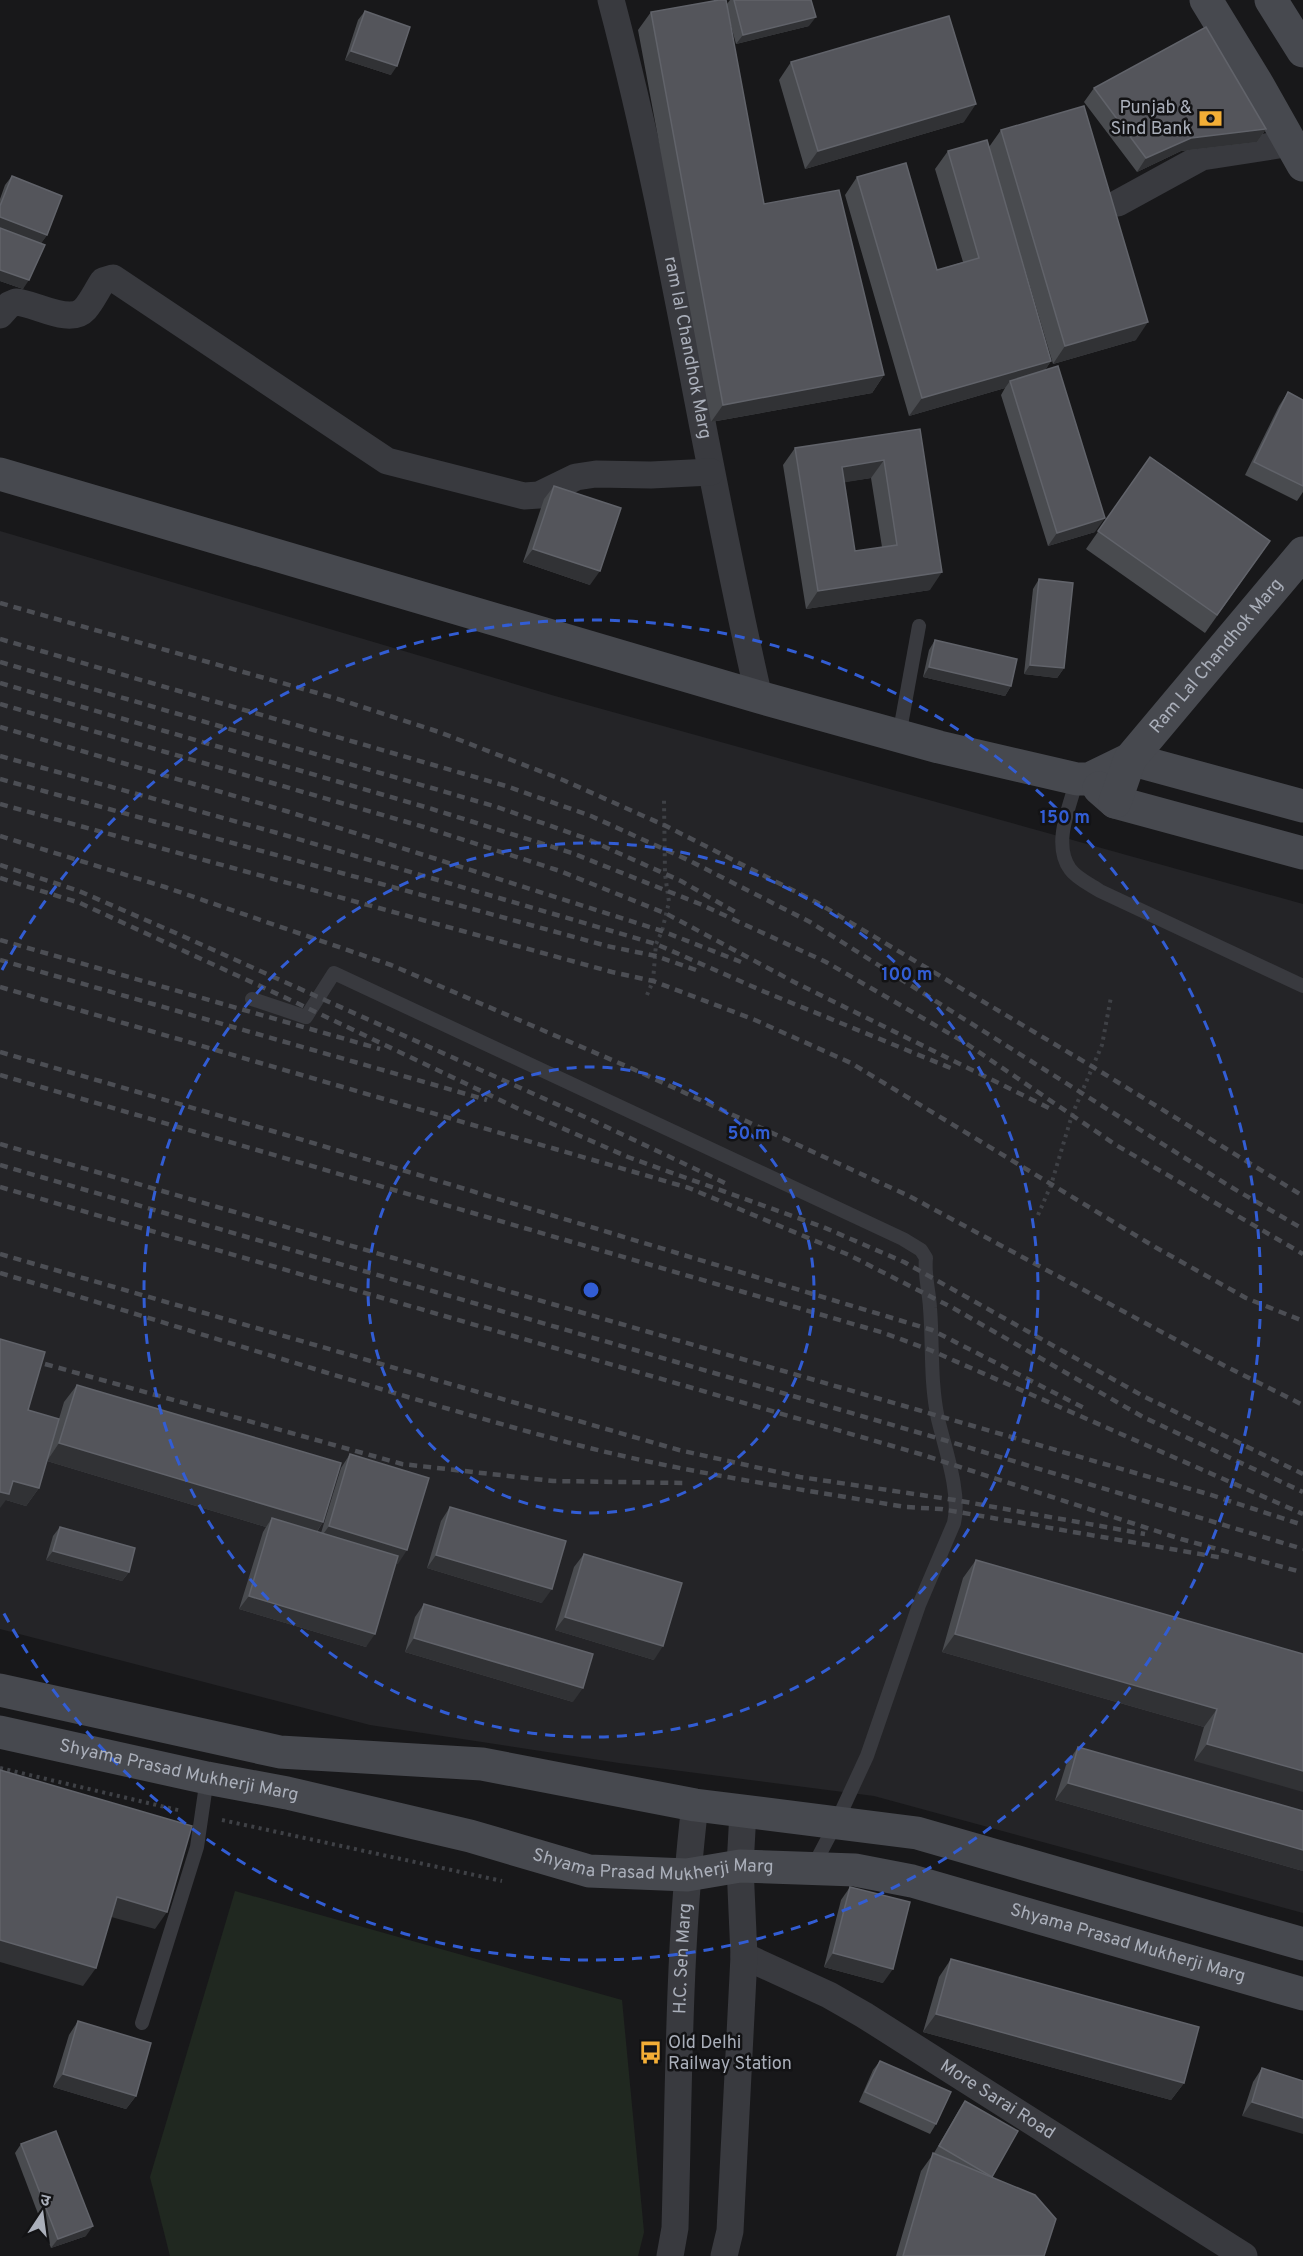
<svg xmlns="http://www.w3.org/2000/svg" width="1303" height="2256" font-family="Overpass,'Noto Sans Devanagari',sans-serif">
<rect width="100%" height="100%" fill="#18181a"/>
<polygon fill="#242427" points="0,531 555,696 1303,904 1303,1913 874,1796 619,1763 370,1725 0,1629"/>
<polygon fill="#202820" points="235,1891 622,2000 644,2232 638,2256 170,2256 150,2177"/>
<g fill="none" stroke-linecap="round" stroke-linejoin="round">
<g stroke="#3f4146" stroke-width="4" stroke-dasharray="3 4.5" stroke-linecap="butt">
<polyline points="647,995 653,981 656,944 662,931 669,902 665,874 664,800"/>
<polyline points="1038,1215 1051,1185 1072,1115 1102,1045 1111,997"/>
<polyline points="0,1768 182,1811"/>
<polyline points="222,1820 502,1881"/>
</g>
<g stroke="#393a3f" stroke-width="14">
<polyline points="899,736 919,626"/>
<path d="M 1077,779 C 1070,806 1052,844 1070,869 C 1076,878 1091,885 1100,891 L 1303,986"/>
<path d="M 252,999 L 306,1017 L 334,973 L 903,1239 L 921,1250 L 926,1258 C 924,1275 929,1290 930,1308 C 933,1345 930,1382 938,1419 C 945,1449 961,1493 954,1523 L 919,1605 L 867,1756 L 836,1823 L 813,1867"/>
<polyline points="142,2023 197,1847 207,1778"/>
</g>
<g stroke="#393a3f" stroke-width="27">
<path id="s1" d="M 611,0 C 672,230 705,465 759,697"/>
<polyline points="1118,203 1202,157 1291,143"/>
<path d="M 0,315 L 9,305 L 16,302 C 35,303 70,326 85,309 C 92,301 97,290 103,281 L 113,278 L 387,461 L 524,496 L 539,495 L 576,477 L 596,474 L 651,475 L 711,472"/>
<path id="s2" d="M 744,1956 L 829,1995 L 864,2015 L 1244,2256"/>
<path id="s3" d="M 670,2256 L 675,2228 C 679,2087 678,1945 695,1805"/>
<polyline points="724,2256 730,2231 744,1956 740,1866 743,1812"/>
</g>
<g stroke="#47494f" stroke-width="33">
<polyline points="1206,0 1258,85 1303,165"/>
<polyline points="1271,0 1303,51"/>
<polyline points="0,474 759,697 939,747 1077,779 1089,779 1130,759 1303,806"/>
<polyline points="1099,788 1115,802 1303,853"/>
<path id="s4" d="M 1115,802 L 1130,759 L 1303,553"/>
<polyline points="0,1690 280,1752 482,1764 695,1805 917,1833 1303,1944"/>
<path id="s5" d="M 0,1732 L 207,1778 L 287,1793 L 470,1836 L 589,1871 L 687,1875 L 740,1866 L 855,1870 L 912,1881 L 1303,1994"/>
</g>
<g stroke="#4c4e54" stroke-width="4.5" stroke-dasharray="8 6" stroke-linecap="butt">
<polyline points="0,603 335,698 439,732 563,780 666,826 816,902 1093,1067 1303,1196"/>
<polyline points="0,639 506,786 591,816 688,860 810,922 1231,1187 1303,1229"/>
<polyline points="0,662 497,807 585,838 681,881 737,913"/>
<polyline points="0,683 432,809 572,853 700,904 826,962 964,1042 1116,1145 1303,1254"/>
<polyline points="0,704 424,827 560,871 667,914 794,982 1051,1109"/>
<polyline points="0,727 286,811 662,931 741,962"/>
<polyline points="0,756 281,834 656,944 765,992 953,1069"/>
<polyline points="0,779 607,946 656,956 696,970"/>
<polyline points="0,804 612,972 653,981 755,1020 851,1063 1155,1247 1246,1298 1303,1321"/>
<polyline points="0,836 165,887 391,965 633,1069 909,1196 1225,1366 1303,1405"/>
<polyline points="0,865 79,891 178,934 594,1121 727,1184"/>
<polyline points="0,878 80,903 299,1004 521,1110 628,1157 823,1227 904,1262 1143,1396 1303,1474"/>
<polyline points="0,940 380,1049"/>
<polyline points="0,960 487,1100"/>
<polyline points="0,987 689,1188 849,1255 953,1308 1143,1417 1303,1492"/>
<polyline points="0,1052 293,1137 932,1330 1086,1409"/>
<polyline points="0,1075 884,1333 930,1350 1303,1514"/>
<polyline points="0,1144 1208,1494 1303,1525"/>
<polyline points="0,1165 944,1440 1303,1549"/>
<polyline points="0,1187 920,1454 1181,1539 1301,1572"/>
<polyline points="0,1254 679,1450 800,1477 955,1500 1145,1534"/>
<path d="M 0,1273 C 186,1328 371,1389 559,1440 C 672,1471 789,1487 905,1507 L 941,1509 L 1223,1558"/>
<polyline points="45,1364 402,1464 553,1481 684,1483"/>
</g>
</g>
<g fill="#494b4f" fill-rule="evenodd">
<polygon points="730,0 811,0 809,26 736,44 730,22 764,204 884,375 872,393 711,422 638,30 651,12 727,4"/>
<polygon points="365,11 391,75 345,60 358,20"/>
<polygon points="791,62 964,122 805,169 779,80"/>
<polygon points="1094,88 1266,129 1257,142 1181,151 1137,172 1084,102"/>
<polygon points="1001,130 1136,340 1053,364 1021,256 1051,361 1045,370 1095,532 1048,546 1001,395 1005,388 909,416 845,195 857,177 937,270 963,262 935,169 948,151 989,147"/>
<polygon points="12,176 47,235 41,243 23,289 0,281 0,199 5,185"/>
<polygon points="1288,392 1303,400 1303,492 1297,501 1245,475 1279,406"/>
<path d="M 920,429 L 930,590 L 806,609 L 783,465 L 795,448 ZM 871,478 L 882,547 L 855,551 L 844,482 Z"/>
<polygon points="1150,457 1270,541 1205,633 1086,549"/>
<polygon points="554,486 590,585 523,562 544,499"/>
<polygon points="1039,579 1064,668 1057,678 1024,674 1033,589"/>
<polygon points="935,640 1011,686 1005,696 923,677 929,650"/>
<polygon points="77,1385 323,1522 317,1532 321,1533 341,1468 350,1454 398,1564 396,1563 366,1647 239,1609 263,1532 266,1527 47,1461 39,1488 26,1506 6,1500 28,1410 47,1459 64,1402"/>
<polygon points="450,1507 542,1603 427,1568 441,1521"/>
<polygon points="60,1527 129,1572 122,1581 46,1560 53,1536"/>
<polygon points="584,1554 654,1660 555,1630 574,1567"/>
<polygon points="976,1560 1303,1654 1194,1761 1204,1727 942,1652 963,1578"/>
<polygon points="424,1604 573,1702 405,1652 415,1617"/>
<polygon points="1078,1747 1303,1811 1303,1871 1055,1800 1066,1765"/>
<polygon points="850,1887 883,1983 824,1967 841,1900"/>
<polygon points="951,1959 1184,2083 1171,2100 923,2032 939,1977"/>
<polygon points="78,2021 136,2096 126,2109 53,2087 69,2035"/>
<polygon points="880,2061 936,2124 930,2134 859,2102 873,2070"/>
<polygon points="1262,2068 1303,2081 1242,2116 1253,2082"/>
<polygon points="965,2101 991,2177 1044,2256 896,2256 921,2171 934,2153 959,2110"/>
<polygon points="21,2144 86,2236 51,2248 15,2153"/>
</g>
<g fill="#313235">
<polygon points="816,17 809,26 736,44 743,35"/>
<polygon points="351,51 397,66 391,75 345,60"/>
<polygon points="976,104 964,122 805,169 818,151"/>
<polygon points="1266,129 1257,142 1181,151 1137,172 1146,158 1191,138"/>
<polygon points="0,217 47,235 40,245 0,228"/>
<polygon points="0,270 29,280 23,289 0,281"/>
<polygon points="1148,322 1136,340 1053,364 1065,346"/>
<polygon points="1051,361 1039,379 1010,381 1005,388 909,416 922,398"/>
<polygon points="884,375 872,393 711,422 723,405"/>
<polygon points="884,460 871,478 829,485 842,467"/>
<polygon points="1105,518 1095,532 1048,546 1057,533"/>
<polygon points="533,549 600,571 590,585 523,562"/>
<polygon points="942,572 930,590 806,609 818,591"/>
<polygon points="1030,665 1064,668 1057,678 1024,674"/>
<polygon points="929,667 1011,686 1005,696 923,677"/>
<polygon points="59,1443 323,1522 311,1540 272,1518 266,1527 47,1461"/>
<polygon points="13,1481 39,1488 26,1506 6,1500 0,1508 0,1492"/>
<polygon points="329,1526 407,1550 398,1564 319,1540"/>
<polygon points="53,1551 129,1572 122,1581 46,1560"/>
<polygon points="436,1555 552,1589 542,1603 427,1568"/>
<polygon points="249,1596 375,1634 366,1647 239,1609"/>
<polygon points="565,1617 663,1646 654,1660 555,1630"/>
<polygon points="955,1634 1217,1709 1204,1727 942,1652"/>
<polygon points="414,1638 583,1688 573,1702 405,1652"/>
<polygon points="1207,1744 1303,1771 1303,1792 1194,1761"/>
<polygon points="1068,1783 1303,1850 1303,1871 1055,1800"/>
<polygon points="117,1897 167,1912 155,1929 104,1915"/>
<polygon points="0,1940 96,1968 83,1986 0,1962"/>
<polygon points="833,1953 893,1969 883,1983 824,1967"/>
<polygon points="936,2014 1184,2083 1171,2100 923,2032"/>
<polygon points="63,2074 136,2096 126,2109 53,2087"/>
<polygon points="1252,2102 1303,2118 1303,2134 1242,2116"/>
<polygon points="93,2226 86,2236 51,2248 58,2239"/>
</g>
<g fill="#54555b" stroke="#61636a" stroke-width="1.5" fill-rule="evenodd">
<polygon points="719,0 726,0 764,204 839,190 884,375 723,405 651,12"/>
<polygon points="734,0 811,0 816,17 743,35"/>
<polygon points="365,11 410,27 397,66 351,51"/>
<polygon points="949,16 976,104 818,151 791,62"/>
<polygon points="1206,27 1266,129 1191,138 1146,158 1094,88"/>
<polygon points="1084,106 1148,322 1065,346 1001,130"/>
<polygon points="987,140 1051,361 922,398 857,177 906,163 937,270 979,258 948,151"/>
<polygon points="12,176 62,196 47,235 0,217 0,206"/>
<polygon points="0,228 45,245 29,280 0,270"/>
<polygon points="1058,366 1105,518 1057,533 1010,381"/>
<polygon points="1288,392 1303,400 1303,486 1254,462"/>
<path d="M 920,429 L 942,572 L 818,591 L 795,448 ZM 884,460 L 897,545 L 855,551 L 842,467 Z"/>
<polygon points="1150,457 1270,541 1217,615 1098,531"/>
<polygon points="554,486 621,508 600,571 533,549"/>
<polygon points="1039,579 1073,583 1064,668 1030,665"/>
<polygon points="935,640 1017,659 1011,686 929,667"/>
<polygon points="0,1339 45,1352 28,1410 59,1419 39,1488 13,1481 9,1494 0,1492"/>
<polygon points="77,1385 341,1463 323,1522 59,1443"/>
<polygon points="350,1454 429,1478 407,1550 329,1526"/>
<polygon points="450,1507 566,1541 552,1589 436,1555"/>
<polygon points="272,1518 398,1556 375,1634 249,1596"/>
<polygon points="60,1527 135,1548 129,1572 53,1551"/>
<polygon points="584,1554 682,1583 663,1646 565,1617"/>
<polygon points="976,1560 1303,1654 1303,1771 1207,1744 1217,1709 955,1634"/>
<polygon points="424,1604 593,1654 583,1688 414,1638"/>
<polygon points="1078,1747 1303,1811 1303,1850 1068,1783"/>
<polygon points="0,1770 192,1826 167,1912 117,1897 96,1968 0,1940"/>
<polygon points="850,1887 910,1902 893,1969 833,1953"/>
<polygon points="951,1959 1199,2027 1184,2083 936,2014"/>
<polygon points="78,2021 151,2043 136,2096 63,2074"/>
<polygon points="880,2061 951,2092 936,2124 865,2092"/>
<polygon points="1262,2068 1303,2081 1303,2118 1252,2102"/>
<polygon points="965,2101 1018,2131 992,2177 939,2146"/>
<polygon points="56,2131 93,2226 58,2239 21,2144"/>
<polygon points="933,2153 1035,2195 1056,2219 1044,2256 903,2256"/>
</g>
<g fill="none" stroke="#325dd4" stroke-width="3" stroke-dasharray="10 8">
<circle cx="591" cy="1290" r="223"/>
<circle cx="591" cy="1290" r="447"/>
<path d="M2 970A670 670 0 1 1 2 1610"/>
</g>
<defs>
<symbol id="bank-bare" viewBox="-9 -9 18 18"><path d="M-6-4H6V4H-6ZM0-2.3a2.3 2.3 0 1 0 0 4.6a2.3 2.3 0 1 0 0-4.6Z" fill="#f3ae36" stroke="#131315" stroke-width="2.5" paint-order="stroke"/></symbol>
<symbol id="bus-bare" viewBox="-9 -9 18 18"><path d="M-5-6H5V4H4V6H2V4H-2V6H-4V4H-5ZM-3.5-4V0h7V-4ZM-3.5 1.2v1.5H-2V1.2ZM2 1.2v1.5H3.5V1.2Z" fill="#f3ae36" stroke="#131315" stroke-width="2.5" paint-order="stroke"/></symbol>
</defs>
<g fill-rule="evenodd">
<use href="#bank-bare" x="1194" y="102" width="33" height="33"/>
<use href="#bus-bare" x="634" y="2036" width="33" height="33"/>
</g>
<g text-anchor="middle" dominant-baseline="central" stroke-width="5" stroke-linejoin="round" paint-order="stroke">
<g font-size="18" fill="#aaafba" stroke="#131315" text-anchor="end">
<text x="1192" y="108">Punjab &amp;<tspan x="1192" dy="21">Sind Bank</tspan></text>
<text x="668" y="2043" text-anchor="start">Old Delhi<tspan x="668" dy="21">Railway Station</tspan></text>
</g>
<g font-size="18" fill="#aaafba" stroke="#131315">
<text stroke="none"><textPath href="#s1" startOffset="356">ram lal Chandhok Marg</textPath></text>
<text stroke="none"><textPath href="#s4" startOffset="180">Ram Lal Chandhok Marg</textPath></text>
<text stroke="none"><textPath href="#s5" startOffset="183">Shyama Prasad Mukherji Marg</textPath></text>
<text stroke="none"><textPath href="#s5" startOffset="669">Shyama Prasad Mukherji Marg</textPath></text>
<text stroke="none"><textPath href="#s5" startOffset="1155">Shyama Prasad Mukherji Marg</textPath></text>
<text stroke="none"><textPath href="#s3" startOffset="298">H.C. Sen Marg</textPath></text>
<text stroke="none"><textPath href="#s2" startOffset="292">More Sarai Road</textPath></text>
</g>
</g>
<circle cx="591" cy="1290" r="9" fill="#325dd4" stroke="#131315" stroke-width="3"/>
<g font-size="18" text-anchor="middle" font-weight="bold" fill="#325dd4" stroke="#131315" stroke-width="5" stroke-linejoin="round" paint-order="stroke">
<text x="1065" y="823">150 m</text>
<text x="907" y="980">100 m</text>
<text x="749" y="1139">50 m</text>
</g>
<g transform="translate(42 2214) rotate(13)" stroke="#131315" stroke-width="4.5" paint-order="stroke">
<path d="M0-4.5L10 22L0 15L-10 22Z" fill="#aaafba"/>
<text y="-9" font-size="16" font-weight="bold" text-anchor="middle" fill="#aaafba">उ</text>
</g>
</svg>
